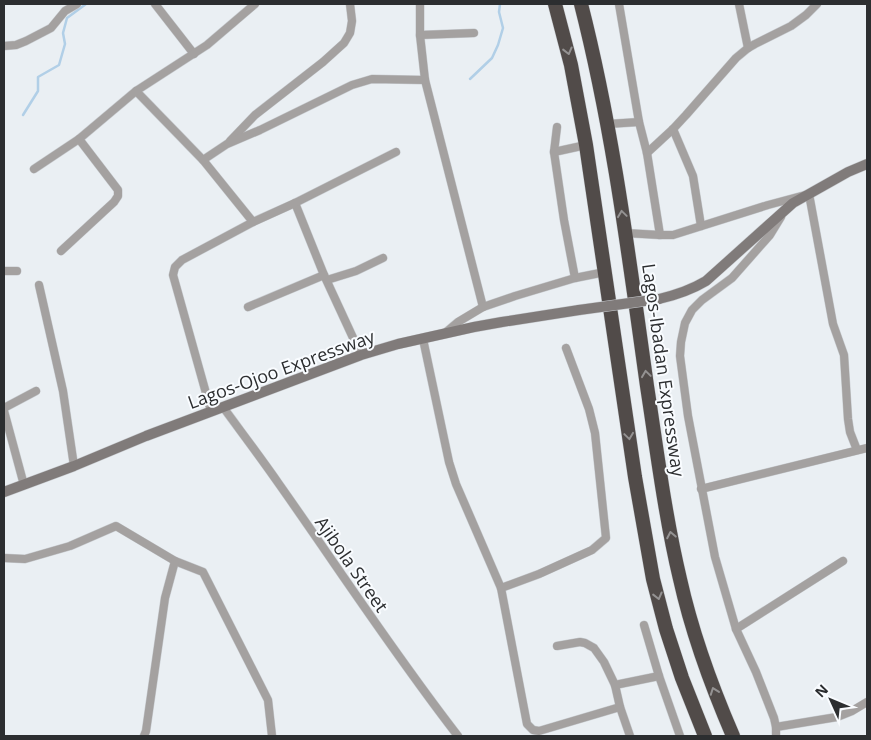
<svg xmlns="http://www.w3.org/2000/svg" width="871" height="740" font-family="'Open Sans',sans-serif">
<rect width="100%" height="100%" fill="#eaeff3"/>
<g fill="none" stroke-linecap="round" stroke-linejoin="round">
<g stroke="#b1cfe7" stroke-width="2.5">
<polyline points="470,79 492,58 498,45 503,28 499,12 500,4"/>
<polyline points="23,115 38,91 38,77 59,65 65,44 63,33 67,18 86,4"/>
</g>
<defs>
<g id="minor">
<polyline points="155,4 194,54"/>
<polyline points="420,4 420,35 425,80 483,307"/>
<polyline points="619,4 639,122 647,153 660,235"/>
<polyline points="739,4 748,48"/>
<polyline points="420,35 474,33"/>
<polyline points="4,46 16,45 26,41 51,28 65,11 77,4"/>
<polyline points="136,91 203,160 253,222"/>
<polyline points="608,124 639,122"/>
<polyline points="557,127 554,152 564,220 575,278"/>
<polyline points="673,129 693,176 701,226"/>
<polyline points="230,141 255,115 323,62 344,43 350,33 352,21 350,4"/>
<polyline points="554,152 586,145"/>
<polyline points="647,153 673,129 686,115 736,58 748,48 755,44 791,26 806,15 817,4"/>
<polyline points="203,160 227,144 260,130 352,85 372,79 425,80"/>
<polyline points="34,169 79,139 136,91 207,45 255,4"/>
<polyline points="295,203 324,275 361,355"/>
<polyline points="625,233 660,235 673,235 768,205 809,194 833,324 844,355 848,419 850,432 857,450"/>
<polyline points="61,251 114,202 118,196 118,190 79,139"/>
<polyline points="4,271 17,271"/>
<polyline points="327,280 356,271 383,258"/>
<polyline points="39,285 63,391 74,466"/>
<polyline points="248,307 324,275"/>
<polyline points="445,333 458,322 483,307 515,296 575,278 605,272"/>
<polyline points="423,339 449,462 456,484 501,588 527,724 533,730 539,731 620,707"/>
<path d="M 223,407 C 242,433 261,458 279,484 C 339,569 395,655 458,736"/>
<polyline points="4,408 36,391"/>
<polyline points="4,411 24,485"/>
<polyline points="211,411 173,275 175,267 182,260 253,222 295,203 396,152"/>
<polyline points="701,489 867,448"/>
<polyline points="4,558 25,559 70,546 116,526 175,561 203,572 268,700 272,736"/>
<polyline points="501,588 539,574 592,550 606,538 595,433 589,409 566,348"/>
<polyline points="644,625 659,676 680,736"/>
<polyline points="736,629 843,561"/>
<polyline points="557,646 580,642 585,643 594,648 604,662 615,685 620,707 630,736"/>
<polyline points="615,685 659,676"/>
<polyline points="776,727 837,717 852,711 867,702"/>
<polyline points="144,736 146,731 165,598 175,561"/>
<polyline points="776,736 776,727 774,718 756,672 736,629 715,557 688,416 680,356 681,342 685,323 692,310 702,300 732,278 770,235 781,217"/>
</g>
<g id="secondary">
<path d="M 659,299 C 676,295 691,290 706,281 L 793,203 L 848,172 L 867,164"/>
<polyline points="4,492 74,466 146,436 361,355 398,344 474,327 502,322 579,310"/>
</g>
<g id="motorway">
<polyline points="555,4 571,65 586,145 635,477 653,579 666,629 682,678 705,736"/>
<path d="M 581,4 C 613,129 629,258 647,386 C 657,451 665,516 680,579 C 692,633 711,685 733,736"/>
</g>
</defs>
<use href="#minor" stroke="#c8ccd0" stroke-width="9"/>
<use href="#secondary" stroke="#c8ccd0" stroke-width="11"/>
<use href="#motorway" stroke="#c8ccd0" stroke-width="15"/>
<use href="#minor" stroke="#a4a1a0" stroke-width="8"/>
<use href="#secondary" stroke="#807b7a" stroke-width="10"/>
<use href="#motorway" stroke="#514b49" stroke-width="14"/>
<defs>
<polyline id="secondary-bridge" points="579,310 659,299"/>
</defs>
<use href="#secondary-bridge" stroke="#c8ccd0" stroke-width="11" stroke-linecap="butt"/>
<use href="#secondary-bridge" stroke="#807b7a" stroke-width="10"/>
</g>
<defs><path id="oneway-chevron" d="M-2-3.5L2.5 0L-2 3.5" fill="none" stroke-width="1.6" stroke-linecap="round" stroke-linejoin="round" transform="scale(1.25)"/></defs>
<g stroke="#949292">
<use href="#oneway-chevron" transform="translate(568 51) rotate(76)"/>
<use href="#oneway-chevron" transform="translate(622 214) rotate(-98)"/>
<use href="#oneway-chevron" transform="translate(646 374) rotate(-98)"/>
<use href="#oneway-chevron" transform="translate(629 436) rotate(82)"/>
<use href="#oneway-chevron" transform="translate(671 535) rotate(-101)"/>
<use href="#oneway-chevron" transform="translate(658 596) rotate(76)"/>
<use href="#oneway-chevron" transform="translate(714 691) rotate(-110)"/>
</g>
<g text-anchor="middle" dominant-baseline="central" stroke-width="4" stroke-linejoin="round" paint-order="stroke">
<g font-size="18" fill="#2c2e30" stroke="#f9fcff">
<text transform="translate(281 369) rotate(-20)">Lagos-Ojoo Expressway</text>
<text transform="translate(664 370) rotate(82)">Lagos-Ibadan Expressway</text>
<text transform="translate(352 564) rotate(55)">Ajibola Street</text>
</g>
</g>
<rect width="871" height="740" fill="none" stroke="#2c2e30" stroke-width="10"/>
<g transform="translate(831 700) rotate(314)" stroke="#f9fcff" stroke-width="4" paint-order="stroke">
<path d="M0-4L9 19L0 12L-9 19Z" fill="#2c2e30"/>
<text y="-8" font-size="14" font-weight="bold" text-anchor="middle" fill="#2c2e30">N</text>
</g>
</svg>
